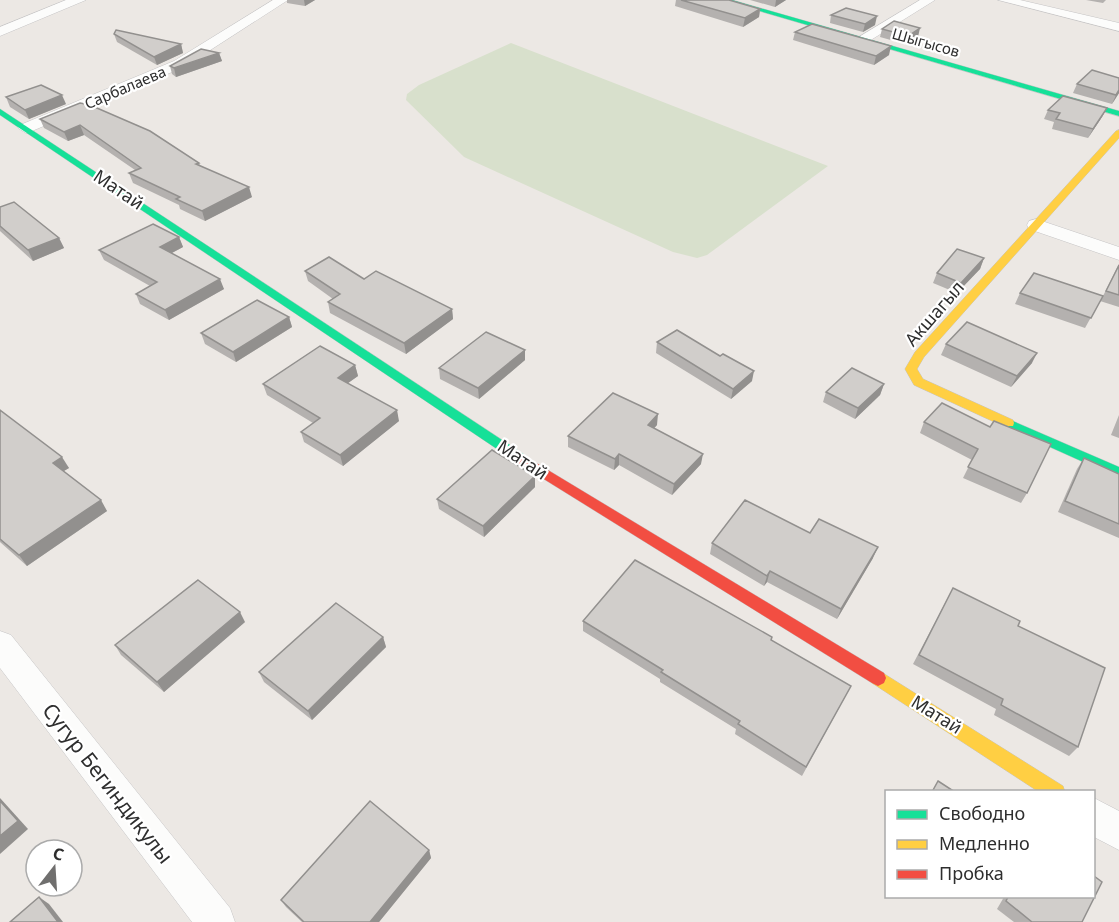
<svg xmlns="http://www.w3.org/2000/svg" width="1119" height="922" font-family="'Noto Sans',sans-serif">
<rect width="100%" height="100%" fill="#ece8e4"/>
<polygon fill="#d8e0cc" points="511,43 828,166 707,255 697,258 673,252 464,157 406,100 407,94 419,85"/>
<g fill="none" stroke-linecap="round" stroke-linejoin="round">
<defs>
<g id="street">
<polygon points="66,0 86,0 0,36 0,27"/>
<polygon points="273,0 288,0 184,67 32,131 26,133 18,128 20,125 174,61"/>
<polygon points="920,0 935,0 866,43 861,44 854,40"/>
<polygon points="998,0 1020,0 1119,23 1119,31"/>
<polygon points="1036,219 1119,247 1119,260 1029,229 1027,225 1029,221"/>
<polygon points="0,631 11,635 230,908 235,922 192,922 0,668"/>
<polygon points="1094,798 1119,811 1119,850 1094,837"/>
</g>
<g id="fast">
<polygon points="722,0 732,0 1119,111 1119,116"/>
<polygon points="0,109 528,457 530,460 528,463 518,463 0,115"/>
<polygon points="1008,419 1119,467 1119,478 1003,426 1002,423"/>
</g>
<g id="slow">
<polygon points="1119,130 1119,138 924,357 917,369 923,379 1013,420 1014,423 1013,426 1003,426 914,385 905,369 915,352 1116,131"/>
<polygon points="878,670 1063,786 1065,792 1039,792 872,683 870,678 872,673"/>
</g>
<polygon id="jam" points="523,455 884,673 886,678 884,683 878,686 872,683 518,463 516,460"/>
</defs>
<use href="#street" stroke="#c5c4c5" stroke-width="1"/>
<use href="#fast" stroke="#c5c4c5" stroke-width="1"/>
<use href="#slow" stroke="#c5c4c5" stroke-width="1"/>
<use href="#jam" stroke="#c5c4c5" stroke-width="1"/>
<use href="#street" fill="#fcfcfb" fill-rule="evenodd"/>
<use href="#fast" fill="#16e098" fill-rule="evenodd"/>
<use href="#slow" fill="#ffcf43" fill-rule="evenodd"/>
<use href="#jam" fill="#f24e42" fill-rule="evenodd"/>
</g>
<g fill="#b4b1af">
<polygon points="287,0 315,0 305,6 287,3"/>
<polygon points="676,0 729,0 760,9 759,17 743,27 675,6"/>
<polygon points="750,0 786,0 775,7"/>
<polygon points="1086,0 1106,0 1103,3"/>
<polygon points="831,15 875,25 863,32 830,23"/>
<polygon points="882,29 918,37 905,44 880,37"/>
<polygon points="795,32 889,55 874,65 793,40"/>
<polygon points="114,34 181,44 183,53 157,65 117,42"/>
<polygon points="219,53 222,61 176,77 172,74 170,66"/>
<polygon points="1119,78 1119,93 1112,104 1073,93 1077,84"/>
<polygon points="6,97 66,104 29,119 10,107"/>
<polygon points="80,103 199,163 200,166 252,197 205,221 180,209 179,205 133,183 129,173 135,170 84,135 68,141 44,128 40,119"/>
<polygon points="1107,108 1102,117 1088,138 1052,129 1054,122 1044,119 1048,110"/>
<polygon points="0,207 59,238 64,248 33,261 0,231"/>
<polygon points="179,237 183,247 172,253 224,289 169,320 140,304 136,294 150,286 104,260 99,250"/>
<polygon points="984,258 980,269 957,293 933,283 937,273"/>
<polygon points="1119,264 1119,307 1100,301 1085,328 1015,304 1020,293 1103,296"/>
<polygon points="305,271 364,279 452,309 453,319 406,354 330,313 328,302 333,299 308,281"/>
<polygon points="289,317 292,327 236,362 205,344 201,333"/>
<polygon points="657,342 752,381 731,399 656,353"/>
<polygon points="946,344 1032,363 1011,387 941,355"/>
<polygon points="525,350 525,360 479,399 440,379 439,368"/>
<polygon points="355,365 358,376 348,383 399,421 343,466 304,442 301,432 313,423 267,395 263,384"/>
<polygon points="884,384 880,395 855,419 823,402 826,392"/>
<polygon points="0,410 69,468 63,471 107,511 27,566 0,542"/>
<polygon points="1119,415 1119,438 1111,435"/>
<polygon points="924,422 990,427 1027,493 1021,503 963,478 972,460 920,433"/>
<polygon points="657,425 654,428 701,464 672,495 619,465 614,470 568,447 568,436"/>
<polygon points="1084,458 1119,474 1119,538 1058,512 1077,469"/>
<polygon points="535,476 535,487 484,537 439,509 437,499"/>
<polygon points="810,533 873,558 837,619 767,582 764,586 710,554 712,543"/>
<polygon points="953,588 1018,626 1078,747 1069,756 994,715 996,709 913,664"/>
<polygon points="583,621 771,640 851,686 802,776 735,734 736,729 660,682 660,679 583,631"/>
<polygon points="245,622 164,692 121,655 115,645"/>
<polygon points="383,637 386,647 312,720 264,682 259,672"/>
<polygon points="429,850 431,858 379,922 302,922 286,907 281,900"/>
<polygon points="1004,897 1094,897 1082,922 1014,922 997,909"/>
</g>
<g fill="#92908e">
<polygon points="304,0 315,0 305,6"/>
<polygon points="776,0 786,0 775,7"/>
<polygon points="760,9 759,17 743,27 745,18"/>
<polygon points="877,16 875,25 863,32 865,24"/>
<polygon points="920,28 918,37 905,44 908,36"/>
<polygon points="181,44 183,53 157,65 154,57"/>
<polygon points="891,46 889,55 874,65 876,56"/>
<polygon points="219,53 222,61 176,77 174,68"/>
<polygon points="1119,90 1119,93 1112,104 1116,95"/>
<polygon points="62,95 66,104 29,119 25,110"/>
<polygon points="1107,108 1102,117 1088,138 1093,129"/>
<polygon points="80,125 84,135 68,141 64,132"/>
<polygon points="249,187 252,197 205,221 202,211"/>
<polygon points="179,237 183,247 164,257 160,247"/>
<polygon points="59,238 64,248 33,261 28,250"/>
<polygon points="984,258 980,269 957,293 961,283"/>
<polygon points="220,279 224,289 169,320 165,310"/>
<polygon points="452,309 453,319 406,354 404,343"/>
<polygon points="289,317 292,327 236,362 233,352"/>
<polygon points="525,350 525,360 479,399 478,388"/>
<polygon points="1037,353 1032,363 1011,387 1017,376"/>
<polygon points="355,365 358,376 341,388 338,378"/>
<polygon points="754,371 752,381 731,399 733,389"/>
<polygon points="884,384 880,395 855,419 858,408"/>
<polygon points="397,410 399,421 343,466 340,455"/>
<polygon points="658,414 657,425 647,436 648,425"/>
<polygon points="619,454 619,465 614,470 615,459"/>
<polygon points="703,454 701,464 672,495 674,484"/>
<polygon points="62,457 69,468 59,474 53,463"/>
<polygon points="535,476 535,487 484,537 483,526"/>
<polygon points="101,500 107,511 27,566 19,555"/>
<polygon points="878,547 873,558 837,619 841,609"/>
<polygon points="770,571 767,582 764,586 767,576"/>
<polygon points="240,612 245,622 164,692 157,682"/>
<polygon points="383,637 386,647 312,720 308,711"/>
<polygon points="0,798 28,829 0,854"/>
<polygon points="429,850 431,858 379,922 370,922"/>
<polygon points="39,897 49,904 63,922 58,922"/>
</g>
<g fill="#d1cecb" stroke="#92908e" stroke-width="1.5">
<polygon points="681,0 729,0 760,9 745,18"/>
<polygon points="846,8 877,16 865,24 831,15"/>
<polygon points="894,21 920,28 908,36 882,29"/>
<polygon points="812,24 891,46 876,56 795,32"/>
<polygon points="116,30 181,44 154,57 114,34"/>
<polygon points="201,49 219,53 174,68 170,66"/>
<polygon points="1092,70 1119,78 1119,90 1116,95 1077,84"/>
<polygon points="41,85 62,95 25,110 6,97"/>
<polygon points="1063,96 1107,108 1093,129 1056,119 1060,113 1048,110"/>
<polygon points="80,103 90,105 150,131 199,163 196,164 249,187 202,211 176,199 180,197 129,173 141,168 80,125 64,132 40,119"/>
<polygon points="14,202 59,238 28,250 0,226 0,207"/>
<polygon points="153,224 179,237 160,247 220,279 165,310 136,294 157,282 99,250"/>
<polygon points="957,249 984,258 961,283 937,273"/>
<polygon points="329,257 364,279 376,271 452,309 404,343 328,302 340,294 305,271"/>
<polygon points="1119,265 1119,295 1106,291"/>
<polygon points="1034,273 1103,296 1091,318 1020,293"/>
<polygon points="257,300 289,317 233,352 201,333"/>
<polygon points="967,322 1037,353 1017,376 946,344"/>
<polygon points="677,330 720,356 723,354 754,371 733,389 657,342"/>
<polygon points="486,332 525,350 478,388 439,368"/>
<polygon points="320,346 355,365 338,378 397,410 340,455 301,432 320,418 263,384"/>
<polygon points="852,368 884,384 858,408 826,392"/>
<polygon points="613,393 658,414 648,425 703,454 674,484 619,454 615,459 568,436"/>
<polygon points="942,403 990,427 994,421 1051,444 1027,493 968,467 978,449 924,422"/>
<polygon points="0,410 62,457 53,463 101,500 19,555 0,539"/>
<polygon points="492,450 535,476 483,526 437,499"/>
<polygon points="1084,458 1119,474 1119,524 1065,501"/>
<polygon points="745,500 810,533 819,519 878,547 841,609 770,571 767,576 712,543"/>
<polygon points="635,560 772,637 771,640 851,686 806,767 738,724 740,721 661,672 663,670 583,621"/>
<polygon points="198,580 240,612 157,682 115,645"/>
<polygon points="953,588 1020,621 1018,626 1105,668 1078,747 1001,705 1003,699 919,655"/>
<polygon points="336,603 383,637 308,711 259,672"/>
<polygon points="938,781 955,792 932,792"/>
<polygon points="0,801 18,821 0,836"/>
<polygon points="370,801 429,850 370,922 304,922 281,900"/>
<polygon points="1094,876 1102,882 1082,922 1032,922 1006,901 1008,897 1094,897"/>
<polygon points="39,897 58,922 10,922"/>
</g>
<g text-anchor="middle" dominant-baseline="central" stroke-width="4.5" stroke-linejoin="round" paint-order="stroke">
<g font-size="15" fill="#2e2e2e" stroke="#fff">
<text transform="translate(926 42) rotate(16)">Шыгысов</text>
<text transform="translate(125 87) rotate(-23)">Сарбалаева</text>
</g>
<g font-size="18" fill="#2e2e2e" stroke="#fff">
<text transform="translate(119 189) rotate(34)">Матай</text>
<text transform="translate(934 313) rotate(-49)">Акшагыл</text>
<text transform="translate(523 459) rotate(34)">Матай</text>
<text transform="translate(937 714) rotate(32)">Матай</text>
</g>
<g font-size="21" fill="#2e2e2e" stroke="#fff">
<text transform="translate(108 783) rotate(52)">Сугур Бегиндикулы</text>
</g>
</g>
<rect x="885" y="790" width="210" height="108" fill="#ffffff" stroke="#ababab" stroke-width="1.5"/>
<rect x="897" y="810" width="30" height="9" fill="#16e098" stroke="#ababab" stroke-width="1.5"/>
<text x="939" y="820" font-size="18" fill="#2e2e2e">Свободно</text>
<rect x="897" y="840" width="30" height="9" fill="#ffcf43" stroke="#ababab" stroke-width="1.5"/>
<text x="939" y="850" font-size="18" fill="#2e2e2e">Медленно</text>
<rect x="897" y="870" width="30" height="9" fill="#f24e42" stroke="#ababab" stroke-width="1.5"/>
<text x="939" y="880" font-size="18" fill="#2e2e2e">Пробка</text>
<g transform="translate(54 868) rotate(17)"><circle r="28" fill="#ffffff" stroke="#ababab" stroke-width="1.5"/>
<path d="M0-4.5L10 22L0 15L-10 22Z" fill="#706f6e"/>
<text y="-9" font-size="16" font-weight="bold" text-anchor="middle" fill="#2e2e2e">С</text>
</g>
</svg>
